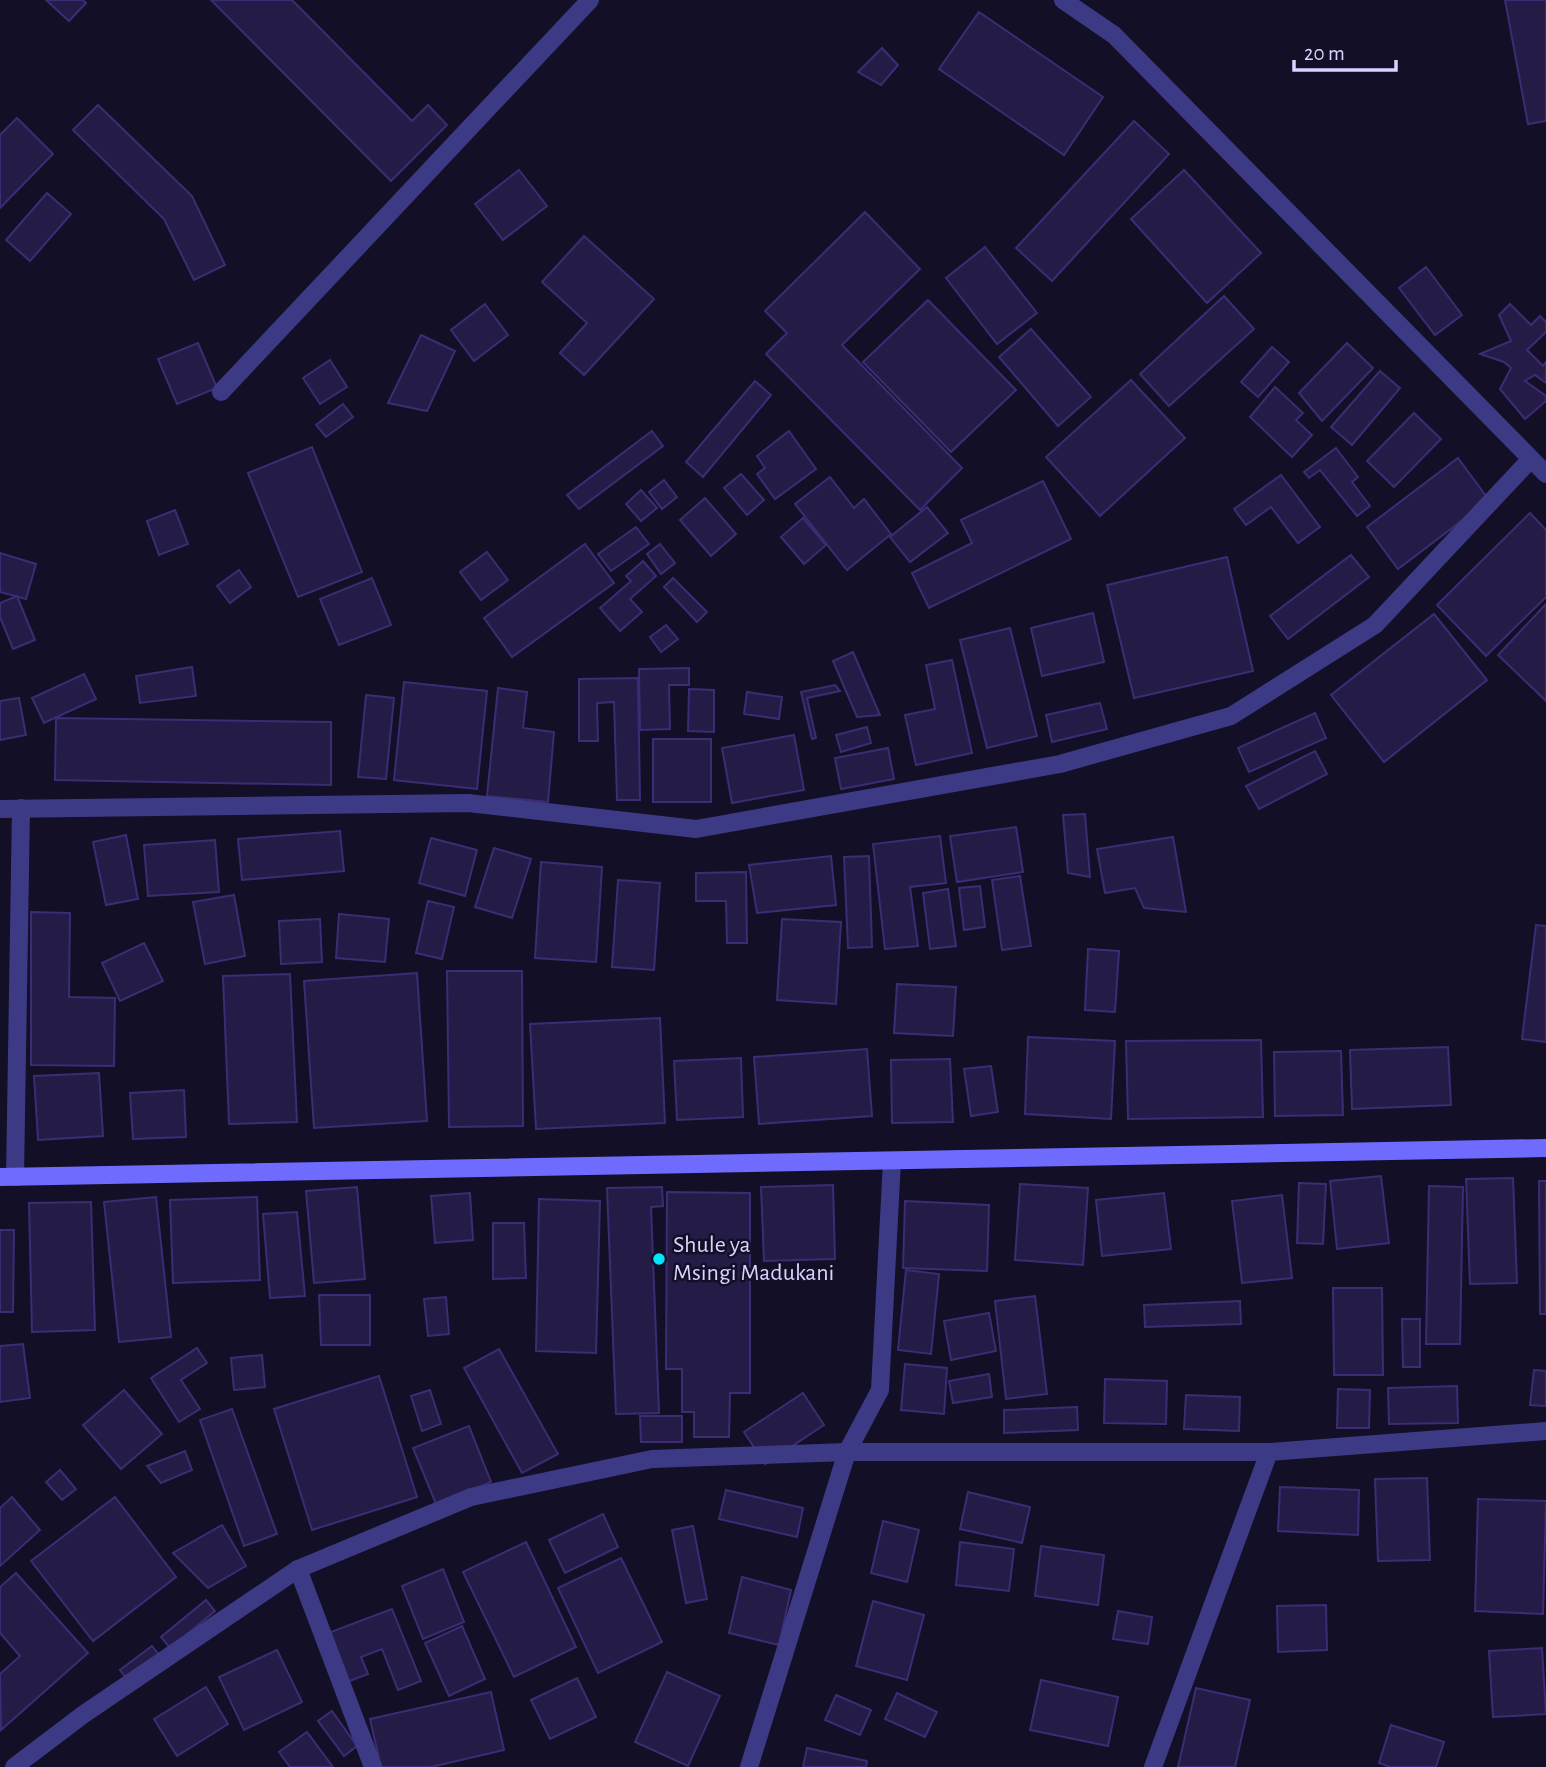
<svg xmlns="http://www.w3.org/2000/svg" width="1546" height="1767" font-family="'Alegreya Sans',sans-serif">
<rect width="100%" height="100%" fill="#130f26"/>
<g fill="#241b47" stroke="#3b2d73" stroke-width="2">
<polygon points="46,0 83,0 86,3 69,21"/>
<polygon points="211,0 292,0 412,121 428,105 447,125 391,181"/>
<polygon points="1505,0 1546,0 1546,121 1528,124"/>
<polygon points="979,12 1103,97 1064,155 939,69"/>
<polygon points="882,48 898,65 881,85 858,72"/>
<polygon points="98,105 192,196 225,265 194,280 164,219 73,130"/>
<polygon points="17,118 53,154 0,208 0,135"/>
<polygon points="1134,121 1169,154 1052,281 1016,248"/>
<polygon points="519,170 547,206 503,240 475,204"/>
<polygon points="1184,170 1261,253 1207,303 1131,219"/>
<polygon points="47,193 71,214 30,261 6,240"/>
<polygon points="865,212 920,269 842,345 962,468 920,510 766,354 787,333 765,311"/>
<polygon points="584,236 654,299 584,375 560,353 587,323 542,282"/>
<polygon points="985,247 1037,313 997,344 946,278"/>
<polygon points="1426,267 1462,315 1435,335 1399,288"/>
<polygon points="1224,296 1254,329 1169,406 1140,374"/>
<polygon points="928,300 1016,390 951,452 863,362"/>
<polygon points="485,304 508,335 474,361 451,330"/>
<polygon points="1510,304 1531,325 1540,316 1546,322 1546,332 1527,350 1543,366 1546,362 1546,383 1535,375 1525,381 1546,396 1546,401 1525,419 1500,389 1511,368 1504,362 1480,354 1511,341 1499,315"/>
<polygon points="1031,329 1091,397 1058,426 999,357"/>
<polygon points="421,335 455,351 427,411 388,403"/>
<polygon points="198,343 217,388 177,404 158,359"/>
<polygon points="1347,343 1373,368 1322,421 1299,393"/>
<polygon points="1272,347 1289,362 1258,397 1241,382"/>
<polygon points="330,360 347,387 320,404 303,378"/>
<polygon points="1380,371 1400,388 1352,445 1331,427"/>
<polygon points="1131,380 1185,438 1100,516 1046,457"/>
<polygon points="755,381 771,395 703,477 686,462"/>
<polygon points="1275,387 1303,413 1296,420 1312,435 1292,457 1250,417"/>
<polygon points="343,404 353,417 326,437 316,425"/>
<polygon points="1414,413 1441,439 1394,487 1367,461"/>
<polygon points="652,431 663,446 579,509 567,495"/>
<polygon points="789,431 816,469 775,499 757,474 765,468 757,456"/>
<polygon points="312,447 362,572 298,597 248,473"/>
<polygon points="1336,448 1358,477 1352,482 1370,506 1357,516 1320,470 1309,478 1304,472"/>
<polygon points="1458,458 1489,500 1398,569 1367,527"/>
<polygon points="741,474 764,500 747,515 724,488"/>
<polygon points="1281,475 1320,527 1298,543 1271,507 1246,525 1234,509"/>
<polygon points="830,477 854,508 864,499 891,534 847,570 795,504"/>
<polygon points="664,480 677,497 662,509 649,492"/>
<polygon points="1043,481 1071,539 929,608 912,573 972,543 961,520"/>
<polygon points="641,490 657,508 641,521 626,504"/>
<polygon points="705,498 736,534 711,556 680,520"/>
<polygon points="927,507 948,533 910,562 890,537"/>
<polygon points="175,510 188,544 159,555 147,521"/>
<polygon points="1530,513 1546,530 1546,597 1486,656 1437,605"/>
<polygon points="803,518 826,545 804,564 781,537"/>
<polygon points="636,527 649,544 611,571 598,554"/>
<polygon points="585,544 614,583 512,657 484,618"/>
<polygon points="660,544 675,563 661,574 647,554"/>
<polygon points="487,552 508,580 481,600 460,572"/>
<polygon points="0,553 36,564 26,599 0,592"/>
<polygon points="1351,555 1369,577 1288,639 1270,616"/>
<polygon points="1227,557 1253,671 1134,698 1107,585"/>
<polygon points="643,561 656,576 630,599 642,612 620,631 600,608 631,581 626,576"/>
<polygon points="239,570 251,587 230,603 217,586"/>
<polygon points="372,578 391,625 339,645 320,599"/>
<polygon points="673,578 707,612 697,622 664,587"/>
<polygon points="17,596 35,640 13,649 0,617 0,603"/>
<polygon points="1546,604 1546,701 1498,655"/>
<polygon points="1093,613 1104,662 1042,676 1031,628"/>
<polygon points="1434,614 1487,680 1384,762 1331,695"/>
<polygon points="666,625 678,639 661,652 650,637"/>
<polygon points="1010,628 1037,736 987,748 960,640"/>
<polygon points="853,652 880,715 857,717 833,661"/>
<polygon points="952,660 972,753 916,765 905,715 935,709 926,665"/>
<polygon points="192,667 196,696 140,703 136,676"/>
<polygon points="689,668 689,685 669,685 670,729 640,730 639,669"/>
<polygon points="84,674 96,699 44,723 32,698"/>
<polygon points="638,678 640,800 617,800 614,702 597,703 598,741 579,741 579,679"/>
<polygon points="404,682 487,691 477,789 394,780"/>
<polygon points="835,685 840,691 807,698 816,738 812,739 801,692"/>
<polygon points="498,688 527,692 523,728 554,732 548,802 487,796"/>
<polygon points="689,689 714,690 714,732 688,731"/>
<polygon points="747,692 782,697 779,719 744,714"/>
<polygon points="366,695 394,698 386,779 358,777"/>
<polygon points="19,698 26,735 0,740 0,701"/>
<polygon points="1100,703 1107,729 1052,742 1046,715"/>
<polygon points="1315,713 1326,738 1249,772 1238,748"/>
<polygon points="56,718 331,722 331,785 55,780"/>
<polygon points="867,727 871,743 841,752 836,735"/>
<polygon points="794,735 804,790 732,803 722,748"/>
<rect x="653" y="739" width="58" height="63"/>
<polygon points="888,748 894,779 841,789 835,758"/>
<polygon points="1315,751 1327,774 1259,809 1246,786"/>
<polygon points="1085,814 1090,877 1068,873 1063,815"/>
<polygon points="1016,827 1023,872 957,882 950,836"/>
<polygon points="340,831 344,871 242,880 238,839"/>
<polygon points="126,835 138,899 106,905 93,842"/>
<polygon points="940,836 946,883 910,887 918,946 885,949 873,844"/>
<polygon points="1173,837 1186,912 1144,908 1135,888 1105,893 1097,849"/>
<polygon points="431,838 477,850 465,896 419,883"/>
<polygon points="215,840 219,892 148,896 144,845"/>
<polygon points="494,848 531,859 512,918 475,907"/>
<polygon points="831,856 836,905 757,913 749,865"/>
<polygon points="869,856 872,947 848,948 844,857"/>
<polygon points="541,862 602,867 596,962 535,958"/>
<polygon points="746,872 747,943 727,943 726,901 696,901 696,873"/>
<polygon points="1020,876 1031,946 1002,950 992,880"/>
<polygon points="618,880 660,883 654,970 612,967"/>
<polygon points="980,886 985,927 964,930 959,888"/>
<polygon points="948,889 956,946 930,949 923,893"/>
<polygon points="234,895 245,956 205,964 193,902"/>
<polygon points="428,901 454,907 442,959 416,953"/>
<polygon points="31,912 70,913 69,997 115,998 114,1066 31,1065"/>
<polygon points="339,914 389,919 385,962 336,958"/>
<polygon points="320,919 322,962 281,964 279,921"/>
<polygon points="782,919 841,922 836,1004 777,1000"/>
<polygon points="1536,925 1546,926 1546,1042 1522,1039"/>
<polygon points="144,943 163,981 120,1001 102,963"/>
<polygon points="1088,949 1119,951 1115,1012 1085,1010"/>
<polygon points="447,971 522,971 523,1126 449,1127"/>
<polygon points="417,973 427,1121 314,1128 304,981"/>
<polygon points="290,974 297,1122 229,1124 223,976"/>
<polygon points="897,984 956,987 953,1036 894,1033"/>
<polygon points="660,1018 665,1123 536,1129 530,1024"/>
<polygon points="1028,1037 1115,1041 1111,1119 1025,1114"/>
<polygon points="1261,1040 1263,1117 1128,1119 1126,1041"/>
<polygon points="1448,1047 1451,1105 1352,1109 1350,1050"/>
<polygon points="867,1049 872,1116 759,1124 754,1057"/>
<polygon points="1341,1051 1343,1115 1275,1116 1274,1052"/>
<polygon points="741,1058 743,1117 677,1120 674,1061"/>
<polygon points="950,1059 953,1122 892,1123 891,1060"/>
<polygon points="991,1066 998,1112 971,1116 964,1069"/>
<polygon points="99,1073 103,1136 38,1140 34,1076"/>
<polygon points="184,1090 186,1137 133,1139 130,1093"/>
<polygon points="1381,1176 1389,1243 1337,1249 1330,1181"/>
<polygon points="1513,1178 1517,1283 1470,1284 1466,1179"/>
<polygon points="1539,1181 1546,1181 1546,1314 1540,1314"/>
<polygon points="1299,1183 1326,1184 1323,1244 1297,1243"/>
<polygon points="1020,1184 1088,1188 1083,1265 1015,1260"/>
<polygon points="833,1185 835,1259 764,1261 761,1187"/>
<polygon points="1429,1186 1463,1187 1460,1344 1426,1344"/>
<polygon points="357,1187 365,1279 314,1283 306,1191"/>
<polygon points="662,1187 663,1206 651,1207 659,1413 616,1414 607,1188"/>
<polygon points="667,1192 750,1193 750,1393 730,1393 729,1437 694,1437 694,1412 682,1412 682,1369 666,1369"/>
<polygon points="470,1193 473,1240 435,1243 431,1196"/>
<polygon points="1164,1193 1171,1249 1102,1256 1096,1200"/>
<polygon points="1282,1195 1292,1278 1242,1283 1232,1201"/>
<polygon points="156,1197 171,1337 119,1342 104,1202"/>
<polygon points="257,1197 260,1280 173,1283 170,1200"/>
<polygon points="539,1199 600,1201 596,1353 536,1351"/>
<polygon points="905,1201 989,1205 987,1271 903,1268"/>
<polygon points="91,1202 95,1330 32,1332 29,1203"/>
<polygon points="297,1212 305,1296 270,1298 263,1214"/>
<polygon points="493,1223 524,1223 526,1278 493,1279"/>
<polygon points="0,1230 14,1230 13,1312 0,1312"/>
<polygon points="906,1270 939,1274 931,1354 898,1350"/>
<polygon points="1333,1288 1382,1288 1383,1375 1334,1375"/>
<polygon points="319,1295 370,1295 370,1345 321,1345"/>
<polygon points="1035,1296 1047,1394 1006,1399 995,1301"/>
<polygon points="446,1297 449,1334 428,1336 424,1299"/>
<polygon points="1240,1301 1241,1324 1145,1327 1144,1305"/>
<polygon points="989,1313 996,1351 951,1360 944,1321"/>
<polygon points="1402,1319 1420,1319 1420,1367 1403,1367"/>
<polygon points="23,1344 30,1398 0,1402 0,1346"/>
<polygon points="197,1348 207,1363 181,1380 200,1409 179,1422 151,1378"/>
<polygon points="499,1349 558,1454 522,1473 464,1368"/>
<polygon points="262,1355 265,1387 234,1390 231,1358"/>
<polygon points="905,1364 947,1368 944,1414 901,1410"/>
<polygon points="1534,1370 1546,1371 1546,1406 1530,1405"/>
<polygon points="989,1374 992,1397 953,1403 949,1381"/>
<polygon points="379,1376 417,1497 312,1530 274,1409"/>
<polygon points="1105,1379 1167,1381 1166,1424 1104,1423"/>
<polygon points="1457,1386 1458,1423 1389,1424 1388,1388"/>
<polygon points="1338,1389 1370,1390 1369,1428 1337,1428"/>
<polygon points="124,1390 162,1434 121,1469 83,1425"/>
<polygon points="430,1390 441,1424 422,1431 411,1396"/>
<polygon points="803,1393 824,1425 765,1464 744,1432"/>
<polygon points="1186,1395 1240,1397 1239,1431 1184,1429"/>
<polygon points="1077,1407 1078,1430 1004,1433 1004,1410"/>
<polygon points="232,1409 277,1534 244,1546 200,1420"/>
<polygon points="640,1416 682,1416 682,1442 641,1442"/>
<polygon points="469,1426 491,1482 436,1504 413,1448"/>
<polygon points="185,1451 192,1470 161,1483 147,1466"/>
<polygon points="60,1470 76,1489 62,1500 46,1482"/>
<polygon points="1427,1478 1430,1560 1378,1561 1375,1479"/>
<polygon points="1280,1487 1359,1490 1358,1535 1278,1531"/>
<polygon points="726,1490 803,1508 797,1537 719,1519"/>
<polygon points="968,1492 1030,1507 1022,1543 960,1529"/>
<polygon points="12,1497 40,1530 0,1566 0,1508"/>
<polygon points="115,1497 176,1577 93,1641 31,1561"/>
<polygon points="1478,1499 1546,1501 1543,1614 1475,1611"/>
<polygon points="603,1514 618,1547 565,1573 549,1540"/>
<polygon points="883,1521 919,1530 907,1582 871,1573"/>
<polygon points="222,1525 246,1566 208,1588 173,1553"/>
<polygon points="693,1526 707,1599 686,1603 672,1530"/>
<polygon points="526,1542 576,1647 514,1677 463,1572"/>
<polygon points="960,1542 1014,1549 1009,1591 956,1585"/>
<polygon points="1041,1546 1104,1555 1098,1605 1035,1596"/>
<polygon points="621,1558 662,1642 598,1673 558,1588"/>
<polygon points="443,1569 464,1622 423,1639 402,1586"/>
<polygon points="16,1573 88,1653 1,1730 0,1674 20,1656 0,1633 0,1587"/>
<polygon points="742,1577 791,1590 779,1645 729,1633"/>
<polygon points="206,1600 215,1611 170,1648 161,1637"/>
<polygon points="873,1601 924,1615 907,1680 856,1666"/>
<polygon points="1326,1605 1327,1650 1278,1652 1277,1606"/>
<polygon points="392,1609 421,1681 398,1690 382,1649 361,1657 368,1674 347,1682 328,1633"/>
<polygon points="1118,1611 1152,1617 1148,1644 1113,1639"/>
<polygon points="462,1626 485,1679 449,1696 425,1643"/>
<polygon points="152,1646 160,1656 128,1681 120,1670"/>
<polygon points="1542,1648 1546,1714 1493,1717 1489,1651"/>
<polygon points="277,1650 302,1702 244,1730 219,1677"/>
<polygon points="667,1672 720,1696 688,1766 635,1742"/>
<polygon points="577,1678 596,1717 550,1739 531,1700"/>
<polygon points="1041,1680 1118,1697 1108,1746 1030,1730"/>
<polygon points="206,1687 228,1724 177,1756 154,1719"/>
<polygon points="1196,1688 1250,1700 1235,1767 1178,1767"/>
<polygon points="491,1692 504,1750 431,1767 381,1767 370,1719"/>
<polygon points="897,1693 937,1712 925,1737 885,1719"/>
<polygon points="836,1695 871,1710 860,1735 825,1720"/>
<polygon points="332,1711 357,1746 344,1756 318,1721"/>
<polygon points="1391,1725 1444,1742 1436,1767 1390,1767 1379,1763"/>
<polygon points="307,1732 333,1767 290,1767 279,1752"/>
<polygon points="807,1748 867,1761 866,1767 803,1767"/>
</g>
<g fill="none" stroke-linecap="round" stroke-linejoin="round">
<g stroke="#3d3a85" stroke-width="18">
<polyline points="1063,0 1114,35 1546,474"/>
<polyline points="221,392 590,0"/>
<polyline points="0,809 468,803 696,829 1060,764 1231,716 1375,625 1530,460"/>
<polyline points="15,1177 21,808"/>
<polyline points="298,1569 373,1767"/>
<polyline points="14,1767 84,1714 298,1569 471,1497 652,1459 847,1452 1269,1452 1546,1431"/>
<polyline points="749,1767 847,1452 880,1390 892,1161"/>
<polyline points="1153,1767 1269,1452"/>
</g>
<polyline stroke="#6f6bff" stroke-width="18" points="0,1177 1546,1148"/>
</g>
<circle fill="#00e5ff" stroke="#130f26" stroke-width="2.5" cx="659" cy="1259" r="7"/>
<g text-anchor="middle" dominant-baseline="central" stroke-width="5" stroke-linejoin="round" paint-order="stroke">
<g font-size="24" fill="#d9d4ff" stroke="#130f26" text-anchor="start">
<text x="673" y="1245">Shule ya<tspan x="673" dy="28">Msingi Madukani</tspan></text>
</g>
</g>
<path d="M1294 60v10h102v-10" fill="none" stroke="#d9d4ff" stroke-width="3.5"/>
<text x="1304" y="60" font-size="21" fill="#d9d4ff" stroke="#130f26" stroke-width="5" paint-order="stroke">20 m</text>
</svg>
